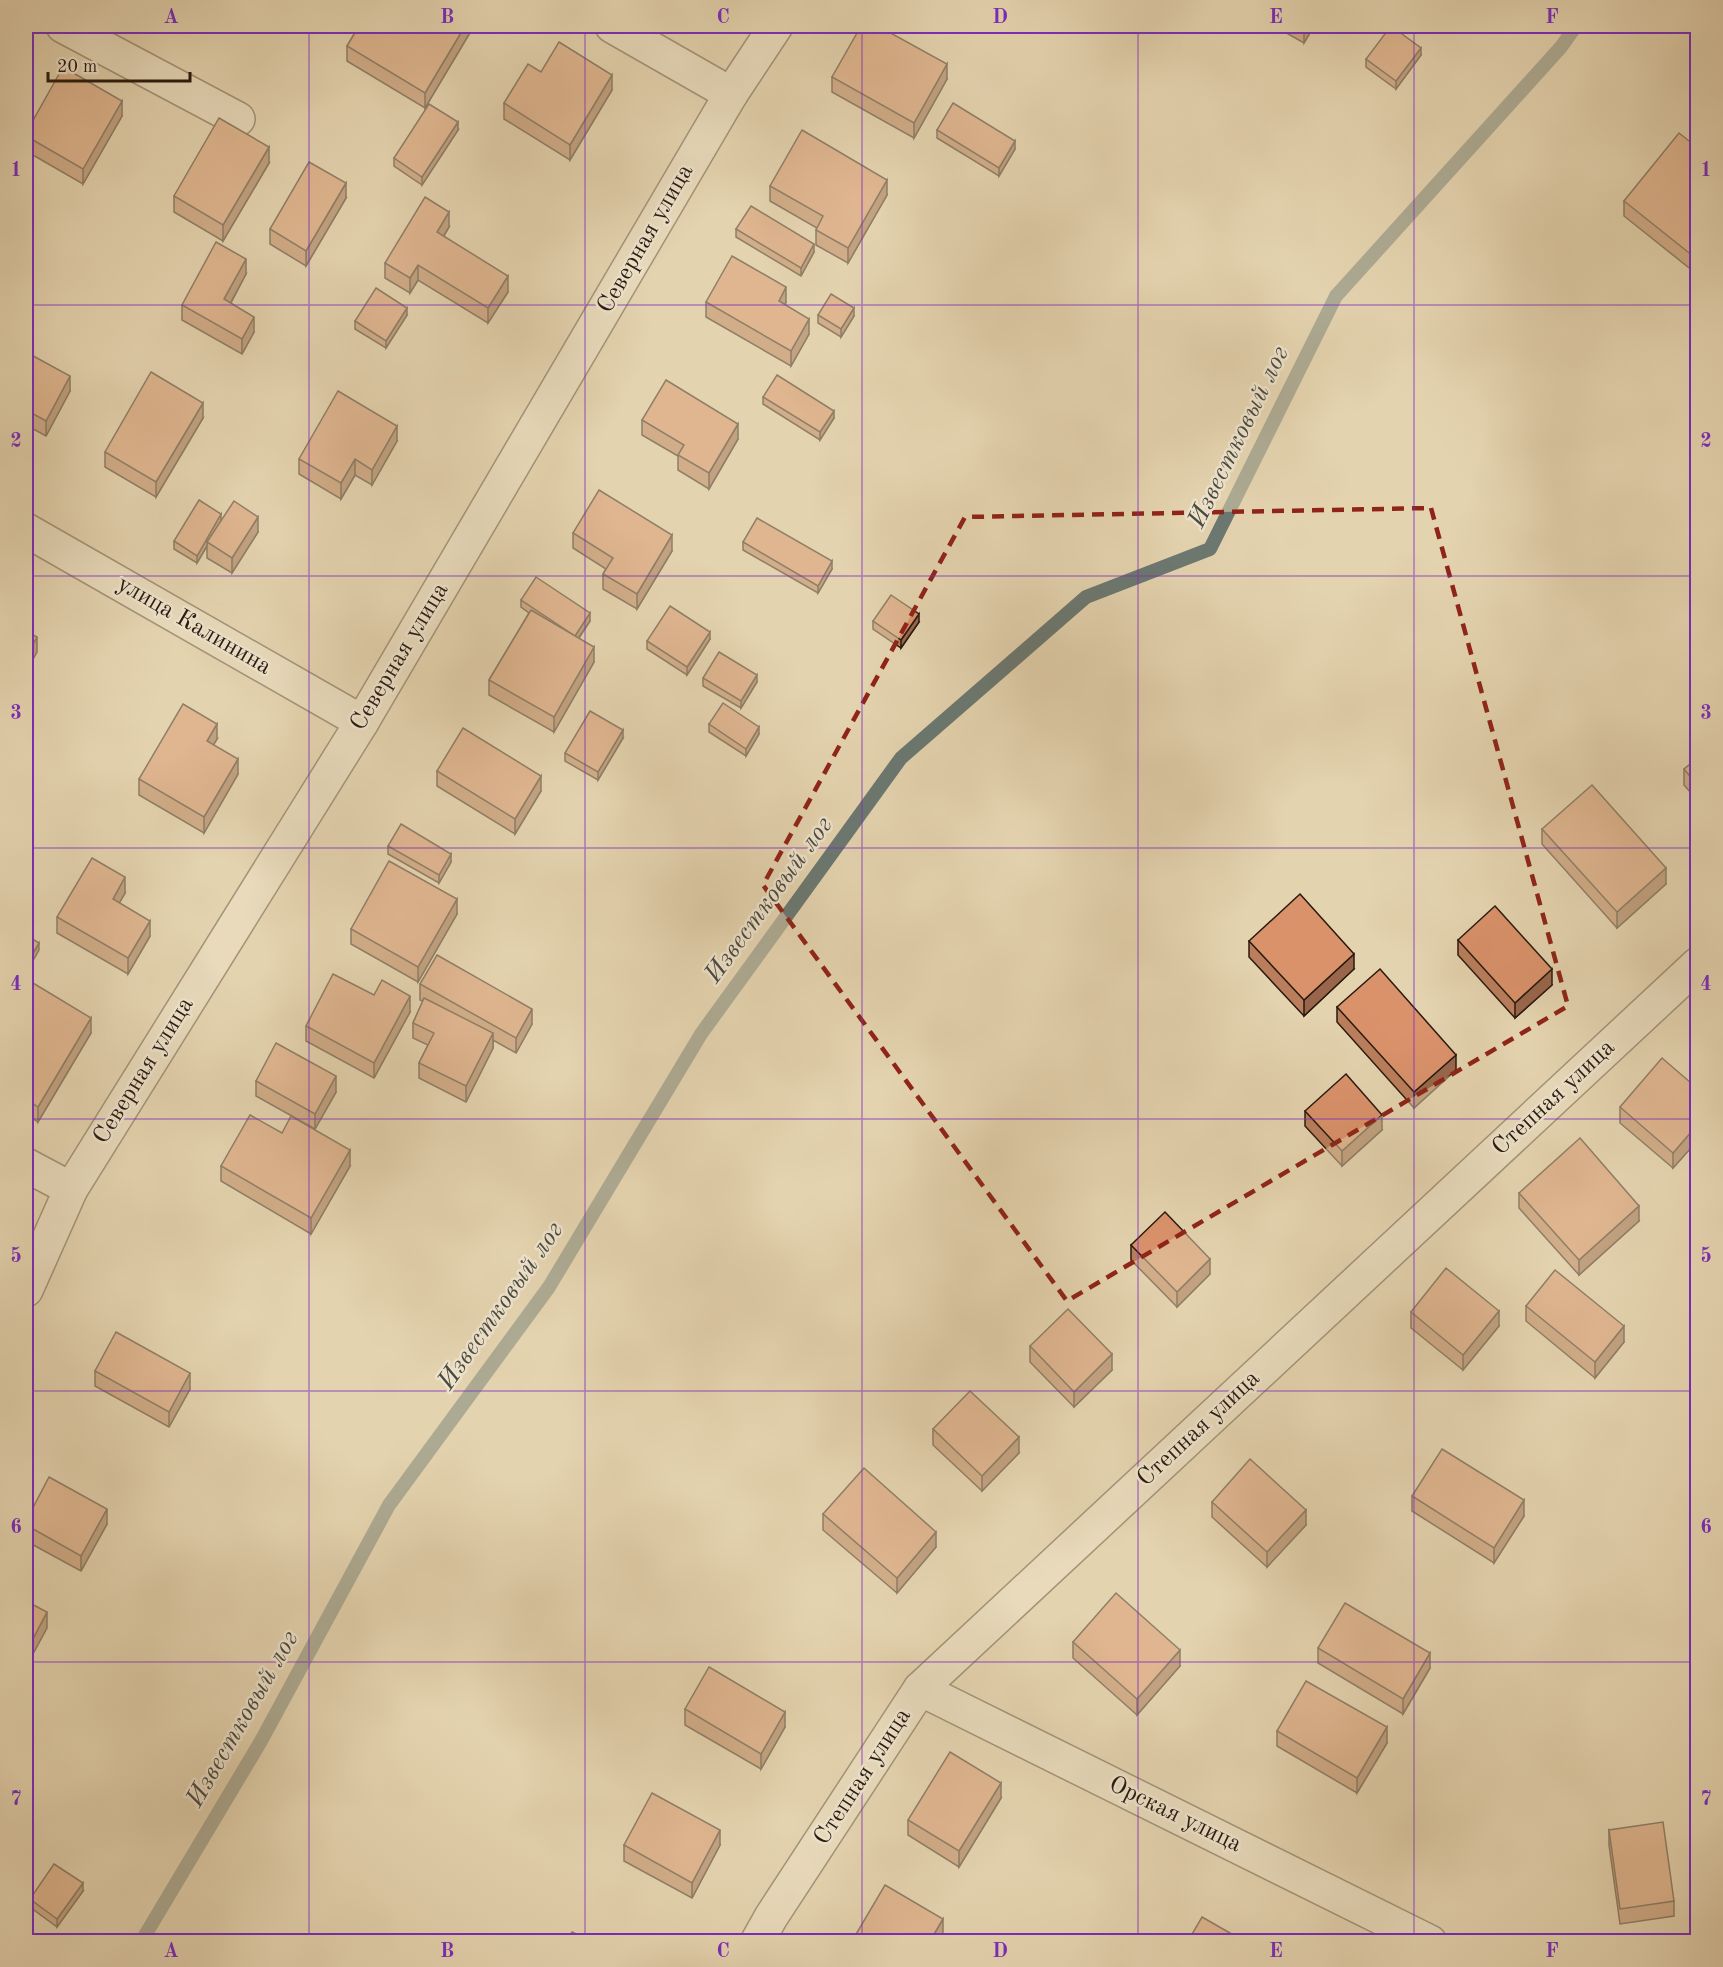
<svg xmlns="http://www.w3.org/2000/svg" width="1723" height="1967" font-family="'Old Standard TT',serif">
<rect width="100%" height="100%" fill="#e4d3af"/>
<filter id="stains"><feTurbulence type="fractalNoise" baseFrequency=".00333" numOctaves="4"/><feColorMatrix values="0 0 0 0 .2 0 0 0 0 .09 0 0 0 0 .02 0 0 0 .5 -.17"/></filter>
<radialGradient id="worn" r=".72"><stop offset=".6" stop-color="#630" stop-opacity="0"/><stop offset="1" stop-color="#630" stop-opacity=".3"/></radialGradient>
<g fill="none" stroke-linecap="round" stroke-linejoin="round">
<polyline stroke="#6b7871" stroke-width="14" points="141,1942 261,1741 389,1505 549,1287 701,1034 901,758 1086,597 1210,549 1336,296 1561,47 1576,26"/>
<defs>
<g id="street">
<polyline points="63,26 238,119"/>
<polyline points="612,26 731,94"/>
<polyline points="26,530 362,722"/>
<polyline points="26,1165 71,1189"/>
<polyline points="26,1290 71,1189 362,722 731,94 776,26"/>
<polyline points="920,1689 1430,1942"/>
<polyline points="757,1942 771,1917 920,1689 1698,964"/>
</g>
</defs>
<use href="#street" stroke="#574837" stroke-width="36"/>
<use href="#street" stroke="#ede2cb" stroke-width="33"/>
</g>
<g fill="#bb7e5c" stroke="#281a0f" stroke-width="1.5">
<polygon points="359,26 474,26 425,108 347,61 347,46"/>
<polygon points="1274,26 1314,26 1304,43"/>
<polygon points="1421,55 1396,89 1366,67 1366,59"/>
<polygon points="541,72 612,90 570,160 504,119 504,103"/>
<polygon points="832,77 947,79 914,138 832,92"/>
<polygon points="122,116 83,184 26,151 26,133"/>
<polygon points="458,130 422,185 394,166 394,158"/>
<polygon points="937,130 1015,149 999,176 937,138"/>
<polygon points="1698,148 1693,271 1624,216 1624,201"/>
<polygon points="269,163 223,241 174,212 174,196"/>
<polygon points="770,186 887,195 848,263 816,245 816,230 817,228 770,201"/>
<polygon points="346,198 306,266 270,244 270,229"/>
<polygon points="449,227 444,236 508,292 488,323 418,280 410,293 385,278 385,263"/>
<polygon points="736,229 814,252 801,276 736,237"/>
<polygon points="246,274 231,303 254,332 242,354 182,320 182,305"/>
<polygon points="706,302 786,302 785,305 809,334 791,366 706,317"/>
<polygon points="407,315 386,348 355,329 355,321"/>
<polygon points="818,315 854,316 841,337 818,323"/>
<polygon points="26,352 70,391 46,436 26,425"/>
<polygon points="763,397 834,418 820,440 763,404"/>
<polygon points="203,418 156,497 105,467 105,452"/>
<polygon points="642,420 738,439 709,489 678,470 678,456 642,435"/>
<polygon points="397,441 372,485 355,475 341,499 299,474 299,459"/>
<polygon points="221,521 258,532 232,573 207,558 207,546 197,563 174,549 174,541"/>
<polygon points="573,533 672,551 637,609 603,589 603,574 606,569 573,548"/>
<polygon points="743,542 832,569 818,593 743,550"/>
<polygon points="521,600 590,621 579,638 594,662 554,732 489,695 489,680 529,613 521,607"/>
<polygon points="873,621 919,622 901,648 873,629"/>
<polygon points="710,639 687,675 647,649 647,641"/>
<polygon points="703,678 757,682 741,708 703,686"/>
<polygon points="709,724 759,734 746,756 709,732"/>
<polygon points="623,738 598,780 565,761 565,753"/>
<polygon points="217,739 213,745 238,774 204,833 139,795 139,779"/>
<polygon points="1698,758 1698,801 1684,785 1684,769"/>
<polygon points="437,771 541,791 515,834 437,786"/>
<polygon points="1542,829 1666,884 1617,928 1542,844"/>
<polygon points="388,846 451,862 439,883 388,854"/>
<polygon points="125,893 119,903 150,936 128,974 57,933 57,917"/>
<polygon points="457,914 418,982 351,944 351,929"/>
<polygon points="1458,940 1552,985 1515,1018 1458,955"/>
<polygon points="1249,941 1354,969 1304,1016 1249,957"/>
<polygon points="420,984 532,1024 516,1053 493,1040 493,1048 466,1102 419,1078 419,1063 428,1045 413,1038 413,1023 423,1001 420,1000"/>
<polygon points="26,985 91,1033 38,1122 26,1114"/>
<polygon points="374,995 410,1012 374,1078 306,1041 306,1026"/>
<polygon points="1337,1007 1456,1070 1414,1108 1337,1022"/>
<polygon points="256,1081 336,1092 315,1129 256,1096"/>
<polygon points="1698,1089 1698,1140 1673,1168 1620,1123 1620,1107"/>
<polygon points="1305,1111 1382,1130 1342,1166 1305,1126"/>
<polygon points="221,1166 350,1166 311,1234 221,1181"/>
<polygon points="1519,1193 1639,1221 1579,1275 1519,1208"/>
<polygon points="1131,1245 1210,1274 1177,1307 1131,1260"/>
<polygon points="1526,1306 1624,1342 1595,1378 1526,1321"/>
<polygon points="1411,1312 1499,1326 1463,1370 1411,1328"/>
<polygon points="1030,1346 1112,1370 1074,1407 1030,1362"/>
<polygon points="95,1371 190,1389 169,1427 95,1386"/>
<polygon points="933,1429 1019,1453 982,1491 933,1445"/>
<polygon points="1412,1496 1524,1516 1494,1563 1412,1511"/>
<polygon points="1212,1502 1306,1525 1267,1567 1212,1517"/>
<polygon points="823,1514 936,1547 897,1593 823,1530"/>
<polygon points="26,1521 107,1524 81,1571 26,1541"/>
<polygon points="1073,1642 1180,1666 1137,1715 1073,1658"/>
<polygon points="1318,1648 1430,1668 1403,1714 1318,1663"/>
<polygon points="685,1709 785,1727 761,1769 685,1725"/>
<polygon points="1277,1731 1387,1743 1357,1793 1277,1746"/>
<polygon points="1001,1798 959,1867 908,1835 908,1820"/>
<polygon points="1609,1830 1674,1901 1674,1916 1620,1924 1609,1845"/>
<polygon points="624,1845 720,1845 692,1898 624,1861"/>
<polygon points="83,1891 57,1927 30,1907 30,1899"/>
</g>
<g fill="#99664b" stroke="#281a0f" stroke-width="1.5">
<polygon points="465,26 474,26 425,108 425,93"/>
<polygon points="1305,26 1314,26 1304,43 1304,28"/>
<polygon points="33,48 33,63 26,74 26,59"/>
<polygon points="1421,48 1421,55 1396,89 1396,81"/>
<polygon points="947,64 947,79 914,138 914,123"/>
<polygon points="612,75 612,90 570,160 570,145"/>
<polygon points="122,101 122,116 83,184 83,169"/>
<polygon points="458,122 458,130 422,185 422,177"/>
<polygon points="1015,141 1015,149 999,176 999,168"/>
<polygon points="269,147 269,163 223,241 223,225"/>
<polygon points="887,180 887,195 848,263 848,248"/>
<polygon points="346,183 346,198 306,266 306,251"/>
<polygon points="449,212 449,227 437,247 437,232"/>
<polygon points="814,244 814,252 801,276 801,268"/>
<polygon points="1698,250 1698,265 1693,271 1693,256"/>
<polygon points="246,259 246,274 224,315 224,299"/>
<polygon points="418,265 418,280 410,293 410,278"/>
<polygon points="508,276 508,292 488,323 488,308"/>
<polygon points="786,287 786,302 779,316 779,301"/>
<polygon points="407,308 407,315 386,348 386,341"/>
<polygon points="854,308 854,316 841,337 841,329"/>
<polygon points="254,317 254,332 242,354 242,339"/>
<polygon points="809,319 809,334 791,366 791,351"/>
<polygon points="70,376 70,391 46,436 46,421"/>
<polygon points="203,403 203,418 156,497 156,482"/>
<polygon points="834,411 834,418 820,440 820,432"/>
<polygon points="738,424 738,439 709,489 709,473"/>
<polygon points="397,426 397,441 372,485 372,470"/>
<polygon points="355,459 355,475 341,499 341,483"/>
<polygon points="221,514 221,522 207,542 207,546 197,563 197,556"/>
<polygon points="258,517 258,532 232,573 232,558"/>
<polygon points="672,535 672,551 637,609 637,594"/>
<polygon points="832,561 832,569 818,593 818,586"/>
<polygon points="590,613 590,621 575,643 575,636"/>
<polygon points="919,614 919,622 901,648 901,640"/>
<polygon points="710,632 710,639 687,675 687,667"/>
<polygon points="37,637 37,652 26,672 26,657"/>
<polygon points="594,647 594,662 554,732 554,717"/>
<polygon points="757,675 757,682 741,708 741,701"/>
<polygon points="217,724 217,739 207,756 207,741"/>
<polygon points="759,727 759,734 746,756 746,749"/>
<polygon points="623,730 623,738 598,780 598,772"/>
<polygon points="238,759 238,774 204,833 204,817"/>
<polygon points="541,776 541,791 515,834 515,819"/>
<polygon points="451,854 451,862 439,883 439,875"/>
<polygon points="1666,868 1666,884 1617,928 1617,912"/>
<polygon points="125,877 125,893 113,914 113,899"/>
<polygon points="457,899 457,914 418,982 418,967"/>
<polygon points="150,921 150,936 128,974 128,958"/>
<polygon points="39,943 39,950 26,973 26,965"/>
<polygon points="1354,954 1354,969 1304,1016 1304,1000"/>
<polygon points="1552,969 1552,985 1515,1018 1515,1003"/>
<polygon points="410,996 410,1012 374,1078 374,1063"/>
<polygon points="532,1009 532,1024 516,1053 516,1038"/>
<polygon points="91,1018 91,1033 38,1122 38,1107"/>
<polygon points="493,1033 493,1048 466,1102 466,1086"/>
<polygon points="1456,1055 1456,1070 1414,1108 1414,1092"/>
<polygon points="336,1076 336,1092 315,1129 315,1114"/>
<polygon points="1382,1115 1382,1130 1342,1166 1342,1151"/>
<polygon points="1698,1124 1698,1140 1673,1168 1673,1153"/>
<polygon points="350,1150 350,1166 311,1234 311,1218"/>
<polygon points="1639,1206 1639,1221 1579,1275 1579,1260"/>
<polygon points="1210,1259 1210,1274 1177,1307 1177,1292"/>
<polygon points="1499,1311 1499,1326 1463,1370 1463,1355"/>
<polygon points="1624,1326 1624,1342 1595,1378 1595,1362"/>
<polygon points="1112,1354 1112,1370 1074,1407 1074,1392"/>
<polygon points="190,1373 190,1389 169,1427 169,1412"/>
<polygon points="1019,1437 1019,1453 982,1491 982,1476"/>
<polygon points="1524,1500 1524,1516 1494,1563 1494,1548"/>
<polygon points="107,1509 107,1524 81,1571 81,1556"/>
<polygon points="1306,1510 1306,1525 1267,1567 1267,1552"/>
<polygon points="936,1532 936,1547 897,1593 897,1578"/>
<polygon points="47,1612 47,1628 26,1667 26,1652"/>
<polygon points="1180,1650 1180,1666 1137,1715 1137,1699"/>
<polygon points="1430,1653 1430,1668 1403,1714 1403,1699"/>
<polygon points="785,1712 785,1727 761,1769 761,1754"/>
<polygon points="1387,1727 1387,1743 1357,1793 1357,1778"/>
<polygon points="1001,1783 1001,1798 959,1867 959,1851"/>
<polygon points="720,1830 720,1845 692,1898 692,1883"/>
<polygon points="83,1883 83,1891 57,1927 57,1919"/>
<polygon points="943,1919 943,1934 939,1941 930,1941"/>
</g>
<g fill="#da926b" stroke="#281a0f" stroke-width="1.5">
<polygon points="359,26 465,26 425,93 347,46"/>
<polygon points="861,26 878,26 947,64 914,123 832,77"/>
<polygon points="1391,26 1421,48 1396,81 1366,59"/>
<polygon points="559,42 612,75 570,145 504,103 528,64 541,72"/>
<polygon points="26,43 33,48 26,59"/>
<polygon points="63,67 122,101 83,169 26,136 26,133"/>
<polygon points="953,103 1015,141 999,168 937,130"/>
<polygon points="429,104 458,122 422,177 394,158"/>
<polygon points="219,118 269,147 223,225 174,196"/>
<polygon points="802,130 887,180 848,248 816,230 823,216 770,186"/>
<polygon points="1679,133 1698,148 1698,250 1693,256 1624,201"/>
<polygon points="309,162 346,183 306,251 270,229"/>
<polygon points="425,197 449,212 437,232 508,276 488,308 418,265 410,278 385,263"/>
<polygon points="751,206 814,244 801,268 736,229"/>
<polygon points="216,242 246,259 224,299 254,317 242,339 182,305"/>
<polygon points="732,256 786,287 779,301 809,319 791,351 706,302"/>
<polygon points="376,288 407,308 386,341 355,321"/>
<polygon points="831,294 854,308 841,329 818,315"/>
<polygon points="26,352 70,376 46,421 26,410"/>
<polygon points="151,372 203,403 156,482 105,452"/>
<polygon points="777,375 834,411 820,432 763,397"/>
<polygon points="666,380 738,424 709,473 678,455 684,445 642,420"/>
<polygon points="338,391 397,426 372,470 355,459 341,483 299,459"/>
<polygon points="599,490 672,535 637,594 603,574 613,558 573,533"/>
<polygon points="199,500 221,514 197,556 174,541"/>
<polygon points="234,501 258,517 232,558 207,542"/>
<polygon points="757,518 832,561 818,586 743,542"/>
<polygon points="536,577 590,613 575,636 521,600"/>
<polygon points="891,595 919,614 901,640 873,621"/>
<polygon points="670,606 710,632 687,667 647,641"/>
<polygon points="531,610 594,647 554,717 489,680"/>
<polygon points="26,631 37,637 26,657"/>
<polygon points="719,652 757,675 741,701 703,678"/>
<polygon points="723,703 759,727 746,749 709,724"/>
<polygon points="183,704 217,724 207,741 238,759 204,817 139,779"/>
<polygon points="590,711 623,730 598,772 565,753"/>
<polygon points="463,728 541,776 515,819 437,771"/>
<polygon points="1698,758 1698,786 1684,769"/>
<polygon points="1592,785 1666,868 1617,912 1542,829"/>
<polygon points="401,824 451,854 439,875 388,846"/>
<polygon points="92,858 125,877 113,899 150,921 128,958 57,917"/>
<polygon points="389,861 457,899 418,967 351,929"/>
<polygon points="1300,894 1354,954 1304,1000 1249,941"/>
<polygon points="1495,906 1552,969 1515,1003 1458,940"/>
<polygon points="26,935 39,943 26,965"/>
<polygon points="437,955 532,1009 516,1038 420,984"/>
<polygon points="1380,969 1456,1055 1414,1092 1337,1007"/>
<polygon points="333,974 374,995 382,980 410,996 374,1063 306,1026"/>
<polygon points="28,980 91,1018 38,1107 26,1099 26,985"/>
<polygon points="424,998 493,1033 466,1086 419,1063 434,1033 413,1023"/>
<polygon points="276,1043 336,1076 315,1114 256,1081"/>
<polygon points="1662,1058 1698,1089 1698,1124 1673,1153 1620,1107"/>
<polygon points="1346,1074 1382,1115 1342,1151 1305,1111"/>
<polygon points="250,1115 282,1133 291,1116 350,1150 311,1218 221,1166"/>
<polygon points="1580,1138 1639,1206 1579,1260 1519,1193"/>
<polygon points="1165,1212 1210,1259 1177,1292 1131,1245"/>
<polygon points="1446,1268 1499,1311 1463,1355 1411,1312"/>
<polygon points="1555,1270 1624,1326 1595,1362 1526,1306"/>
<polygon points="1068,1309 1112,1354 1074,1392 1030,1346"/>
<polygon points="116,1332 190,1373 169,1412 95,1371"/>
<polygon points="970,1391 1019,1437 982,1476 933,1429"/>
<polygon points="1442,1449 1524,1500 1494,1548 1412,1496"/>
<polygon points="1250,1459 1306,1510 1267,1552 1212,1502"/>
<polygon points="864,1468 936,1532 897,1578 823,1514"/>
<polygon points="49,1477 107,1509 81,1556 26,1525 26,1521"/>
<polygon points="1116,1593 1180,1650 1137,1699 1073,1642"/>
<polygon points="26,1601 47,1612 26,1652"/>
<polygon points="1345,1603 1430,1653 1403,1699 1318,1648"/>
<polygon points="709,1667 785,1712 761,1754 685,1709"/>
<polygon points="1306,1681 1387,1727 1357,1778 1277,1731"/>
<polygon points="950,1752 1001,1783 959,1851 908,1820"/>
<polygon points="652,1793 720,1830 692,1883 624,1845"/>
<polygon points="1663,1822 1674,1901 1620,1909 1609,1830"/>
<polygon points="54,1864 83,1883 57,1919 30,1899"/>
<polygon points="885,1885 943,1919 930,1941 852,1941"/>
<polygon points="1202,1917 1244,1941 1188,1941"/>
<polygon points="572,1932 591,1941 567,1941"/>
</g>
<path d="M0 0H1723V1967H0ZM 1431,508 L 1568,1006 L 1067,1301 L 763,885 L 965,517 Z" fill="#e4d3af" fill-opacity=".55" fill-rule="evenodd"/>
<path fill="none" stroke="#8f2418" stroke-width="4.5" stroke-dasharray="12 8" stroke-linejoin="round" d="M 1431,508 L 1568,1006 L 1067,1301 L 763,885 L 965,517 Z"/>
<path fill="none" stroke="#7b2cbf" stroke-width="1.5" stroke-opacity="0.55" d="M 309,26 L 309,1942M 585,26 L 585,1942M 862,26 L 862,1942M 1138,26 L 1138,1942M 1414,26 L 1414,1942M 26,305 L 1698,305M 26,576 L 1698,576M 26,848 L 1698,848M 26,1119 L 1698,1119M 26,1391 L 1698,1391M 26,1662 L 1698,1662"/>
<g text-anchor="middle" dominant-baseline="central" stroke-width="5" stroke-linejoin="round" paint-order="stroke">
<g font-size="24" fill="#281a0f" stroke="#ede2cb">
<text transform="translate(646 239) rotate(-60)">Северная улица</text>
<text transform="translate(194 626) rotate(30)">улица Калинина</text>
<text transform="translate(400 657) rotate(-59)">Северная улица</text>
<text transform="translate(144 1071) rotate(-58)">Северная улица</text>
<text transform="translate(1554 1098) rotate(-43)">Степная улица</text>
<text transform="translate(1199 1429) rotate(-43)">Степная улица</text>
<text transform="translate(863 1777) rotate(-57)">Степная улица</text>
<text transform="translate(1175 1815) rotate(26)">Орская улица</text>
</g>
<g font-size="26" font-style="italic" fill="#494940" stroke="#ede2cb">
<text transform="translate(1239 437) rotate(-64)">Известковый лог</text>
<text transform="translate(769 900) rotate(-54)">Известковый лог</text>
<text transform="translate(501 1306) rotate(-55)">Известковый лог</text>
<text transform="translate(243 1719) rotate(-60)">Известковый лог</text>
</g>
</g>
<rect width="1723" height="1967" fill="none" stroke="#e4d3af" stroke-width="66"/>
<path d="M48 72v9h142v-9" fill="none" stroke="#281a0f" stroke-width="3"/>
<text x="57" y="72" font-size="18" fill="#281a0f" stroke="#ede2cb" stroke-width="4.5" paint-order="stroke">20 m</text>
<rect x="33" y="33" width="1657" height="1901" fill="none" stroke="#7b2cbf" stroke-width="2"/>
<g font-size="20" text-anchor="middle" font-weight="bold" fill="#7b2cbf">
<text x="171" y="23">A</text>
<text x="447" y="23">B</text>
<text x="723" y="23">C</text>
<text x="1000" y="23">D</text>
<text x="1276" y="23">E</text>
<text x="1552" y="23">F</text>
<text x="16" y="176">1</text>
<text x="1706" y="176">1</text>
<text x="16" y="447">2</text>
<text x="1706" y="447">2</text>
<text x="16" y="719">3</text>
<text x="1706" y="719">3</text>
<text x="16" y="990">4</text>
<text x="1706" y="990">4</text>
<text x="16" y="1262">5</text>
<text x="1706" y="1262">5</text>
<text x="16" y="1533">6</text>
<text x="1706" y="1533">6</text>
<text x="16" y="1805">7</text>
<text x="1706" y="1805">7</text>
<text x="171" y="1957">A</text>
<text x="447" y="1957">B</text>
<text x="723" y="1957">C</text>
<text x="1000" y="1957">D</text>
<text x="1276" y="1957">E</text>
<text x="1552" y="1957">F</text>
</g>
<rect width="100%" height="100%" filter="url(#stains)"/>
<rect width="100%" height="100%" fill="url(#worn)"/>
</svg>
